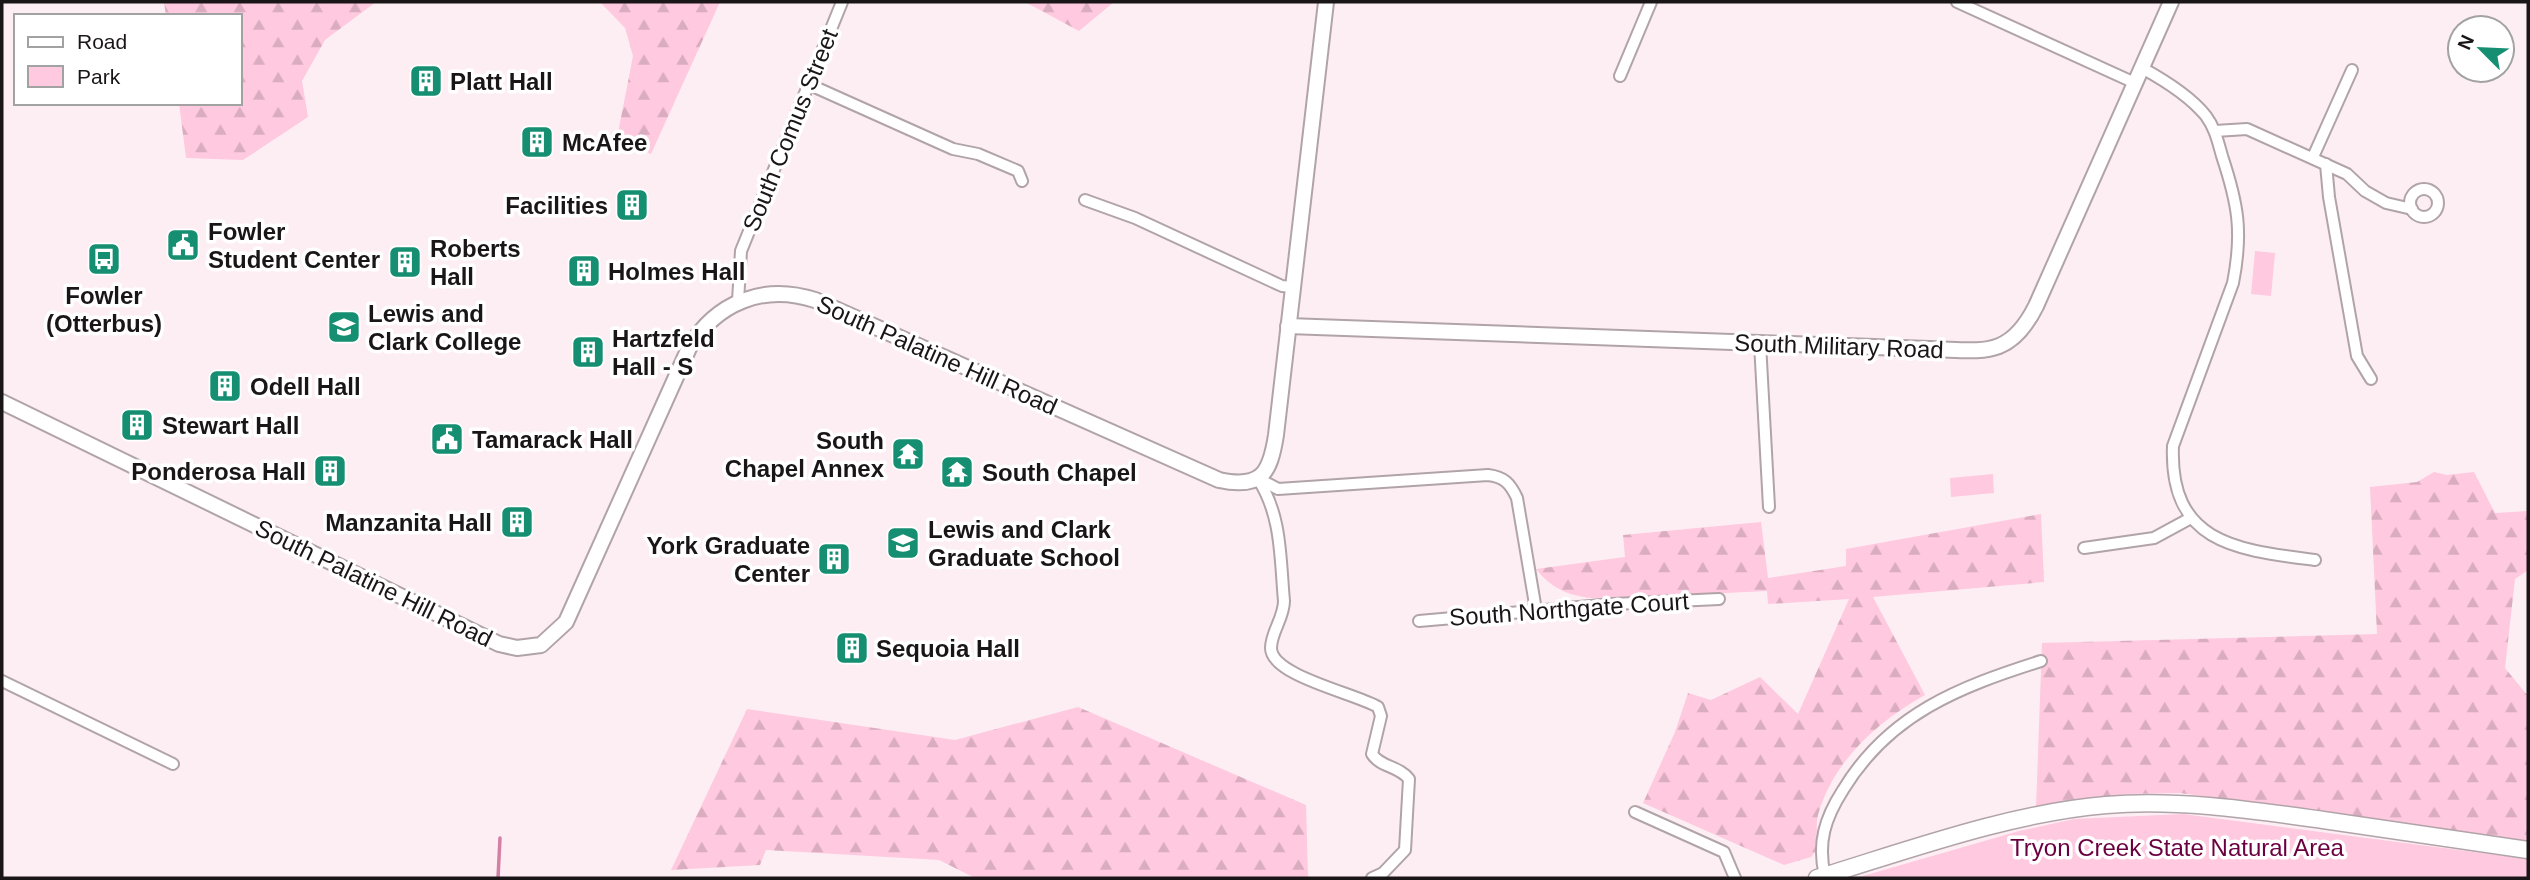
<svg xmlns="http://www.w3.org/2000/svg" width="2530" height="880" font-family="Helvetica,sans-serif">
<defs>
<pattern id="forest-firs" width="22" height="20" patternUnits="userSpaceOnUse" patternTransform="scale(1.75)"><rect width="22" height="20" fill="#ffc9df"/><path d="M5 1l3.5 6h-7zM16 11l3.5 6h-7z" fill="#daacbf"/></pattern>
</defs>
<rect width="100%" height="100%" fill="#fdeef4"/>
<g fill="url(#forest-firs)">
<polygon points="164,2 376,2 325,40 302,81 308,117 243,160 186,158 179,103 240,103 240,16 166,16"/>
<polygon points="600,2 720,2 651,154 617,138 633,56 625,28"/>
<polygon points="1025,2 1114,2 1079,31"/>
<polygon points="2434,472 2447,475 2474,472 2495,513 2528,511 2528,570 2515,579 2505,668 2528,696 2528,841 2180,793 2125,794 2036,808 2042,643 2377,634 2370,487 2417,482"/>
<path d="M 2041,514 L 2044,582 L 1873,597 L 1925,695 C 1878,721 1833,761 1818,815 C 1815,827 1819,841 1815,852 L 1811,857 L 1784,865 L 1643,803 L 1675,732 L 1688,693 L 1711,700 L 1760,677 L 1798,714 L 1849,599 L 1768,604 L 1767,591 L 1602,599 C 1574,597 1554,592 1536,569 L 1625,557 L 1623,535 L 1761,522 L 1768,578 L 1846,566 L 1846,549 Z"/>
<polygon points="1078,707 1306,805 1308,878 975,878 939,860 766,850 760,865 671,870 747,709 955,740"/>
</g>
<g fill="#ffc9df">
<polygon points="2255,251 2275,253 2271,296 2251,294"/>
<polygon points="1993,474 1994,493 1951,497 1950,478"/>
<polygon points="2183,814 2528,859 2528,878 1856,878 2019,831 2074,819"/>
</g>
<g fill="none" stroke-linecap="round" stroke-linejoin="round">
<polyline stroke="#d47fa4" stroke-width="3.5" points="498,878 500,838"/>
<defs>
<g id="minor">
<polyline points="1957,2 2135,83"/>
<path d="M 2142,68 C 2164,80 2190,96 2206,116 C 2215,128 2218,142 2222,156 C 2238,204 2243,232 2233,283 L 2173,446 C 2169,544 2238,550 2315,560"/>
<polyline points="1620,76 1651,2"/>
<polyline points="808,84 953,149 978,154 1018,171 1022,181"/>
<polyline points="2215,131 2247,129 2347,174 2365,191 2386,203 2412,209"/>
<polyline points="2313,157 2352,70"/>
<polyline points="2326,164 2329,197 2357,356 2371,379"/>
<circle cx="2424" cy="203" r="14"/>
<polyline points="1085,200 1135,218 1282,286 1292,287"/>
<polyline points="738,301 741,251 842,2"/>
<polyline points="1760,343 1769,507"/>
<path d="M 1258,479 C 1282,516 1280,558 1284,601 C 1284,618 1271,632 1271,648 C 1271,676 1357,694 1378,707 L 1381,716 L 1372,754 C 1380,767 1399,766 1409,779 L 1405,850 L 1383,873 L 1372,878"/>
<path d="M 1261,480 L 1278,489 L 1488,475 C 1504,477 1510,483 1517,498 L 1536,610"/>
<polyline points="2084,548 2154,538 2189,519"/>
<polyline points="1419,621 1613,604 1719,599"/>
<polyline points="2,681 173,764"/>
<polyline points="1635,812 1724,852 1735,878"/>
<path d="M 1825,876 C 1817,843 1825,818 1843,790 C 1889,714 1959,687 2041,661"/>
</g>
<g id="tertiary">
<path d="M 1288,326 L 1929,349 C 1982,350 2009,360 2036,306 L 2171,2"/>
<path d="M 2,402 L 499,644 L 517,648 L 541,645 L 566,622 L 689,348 C 716,303 763,283 815,300 L 1219,480 C 1261,489 1270,474 1276,435 L 1326,2"/>
</g>
<path id="secondary" d="M 1817,878 C 1909,850 2010,813 2106,805 C 2178,799 2251,810 2323,820 C 2391,830 2460,840 2528,850"/>
</defs>
<use href="#minor" stroke="#b1a4a9" stroke-width="14"/>
<use href="#tertiary" stroke="#b1a4a9" stroke-width="18"/>
<use href="#secondary" stroke="#b1a4a9" stroke-width="19"/>
<use href="#minor" stroke="#fff" stroke-width="10"/>
<use href="#tertiary" stroke="#fff" stroke-width="14"/>
<use href="#secondary" stroke="#fff" stroke-width="16"/>
</g>
<defs>
<symbol id="building-square" viewBox="-11 -11 22 22"><rect x="-9" y="-9" width="18" height="18" rx="4" fill="#158e71" stroke="#fff"/><path d="M-4-6H4V6H1V3H-1V6H-4ZM-2.5-4.3h1.7v1.8h-1.7ZM.8-4.3h1.7v1.8H.8ZM-2.5-1h1.7V.8h-1.7ZM.8-1h1.7V.8H.8Z" fill="#fff"/></symbol>
<symbol id="civic-square" viewBox="-11 -11 22 22"><rect x="-9" y="-9" width="18" height="18" rx="4" fill="#158e71" stroke="#fff"/><path d="M-.6-6.5H3V-4.5H.6V-3L4-1V1h2V6H-6V1h2V-1L-.6-3ZM-1.2 2.5V6h2.4V2.5Z" fill="#fff"/></symbol>
<symbol id="bus-square" viewBox="-11 -11 22 22"><rect x="-9" y="-9" width="18" height="18" rx="4" fill="#158e71" stroke="#fff"/><path d="M-5-6H5V4H4V6H2V4H-2V6H-4V4H-5ZM-3.5-4V0h7V-4ZM-3.5 1.2v1.5H-2V1.2ZM2 1.2v1.5H3.5V1.2Z" fill="#fff"/></symbol>
<symbol id="university-square" viewBox="-11 -11 22 22"><rect x="-9" y="-9" width="18" height="18" rx="4" fill="#158e71" stroke="#fff"/><path d="M0-5L7-2L0 1L-7-2ZM-4 1L0 2.5L4 1V4Q0 6-4 4Z" fill="#fff"/></symbol>
<symbol id="temple-square" viewBox="-11 -11 22 22"><rect x="-9" y="-9" width="18" height="18" rx="4" fill="#158e71" stroke="#fff"/><path d="M0-6L5-2H3V0L6.5 2.5H4V6H1.5V3h-3V6H-4V2.5H-6.5L-3 0V-2H-5Z" fill="#fff"/></symbol>
</defs>
<g fill-rule="evenodd">
<use href="#building-square" x="407" y="62" width="38" height="38"/>
<use href="#building-square" x="518" y="123" width="38" height="38"/>
<use href="#building-square" x="613" y="186" width="38" height="38"/>
<use href="#civic-square" x="164" y="226" width="38" height="38"/>
<use href="#bus-square" x="85" y="240" width="38" height="38"/>
<use href="#building-square" x="386" y="243" width="38" height="38"/>
<use href="#building-square" x="565" y="252" width="38" height="38"/>
<use href="#university-square" x="325" y="308" width="38" height="38"/>
<use href="#building-square" x="569" y="333" width="38" height="38"/>
<use href="#building-square" x="206" y="367" width="38" height="38"/>
<use href="#building-square" x="118" y="406" width="38" height="38"/>
<use href="#civic-square" x="428" y="420" width="38" height="38"/>
<use href="#temple-square" x="889" y="435" width="38" height="38"/>
<use href="#building-square" x="311" y="452" width="38" height="38"/>
<use href="#temple-square" x="938" y="453" width="38" height="38"/>
<use href="#building-square" x="498" y="503" width="38" height="38"/>
<use href="#university-square" x="884" y="524" width="38" height="38"/>
<use href="#building-square" x="815" y="540" width="38" height="38"/>
<use href="#building-square" x="833" y="629" width="38" height="38"/>
</g>
<g text-anchor="middle" dominant-baseline="central" stroke-width="7" stroke-linejoin="round" paint-order="stroke">
<g font-size="24" font-weight="bold" fill="#1a1617" stroke="#fff" text-anchor="start">
<text x="450" y="81">Platt Hall</text>
<text x="562" y="142">McAfee</text>
<text x="608" y="205" text-anchor="end">Facilities</text>
<text x="208" y="231">Fowler<tspan x="208" dy="28">Student Center</tspan></text>
<text x="430" y="248">Roberts<tspan x="430" dy="28">Hall</tspan></text>
<text x="608" y="271">Holmes Hall</text>
<text x="104" y="295" text-anchor="middle">Fowler<tspan x="104" dy="28">(Otterbus)</tspan></text>
<text x="368" y="313">Lewis and<tspan x="368" dy="28">Clark College</tspan></text>
<text x="612" y="338">Hartzfeld<tspan x="612" dy="28">Hall - S</tspan></text>
<text x="250" y="386">Odell Hall</text>
<text x="162" y="425">Stewart Hall</text>
<text x="472" y="439">Tamarack Hall</text>
<text x="884" y="440" text-anchor="end">South<tspan x="884" dy="28">Chapel Annex</tspan></text>
<text x="306" y="471" text-anchor="end">Ponderosa Hall</text>
<text x="982" y="472">South Chapel</text>
<text x="492" y="522" text-anchor="end">Manzanita Hall</text>
<text x="928" y="529">Lewis and Clark<tspan x="928" dy="28">Graduate School</tspan></text>
<text x="810" y="545" text-anchor="end">York Graduate<tspan x="810" dy="28">Center</tspan></text>
<text x="876" y="648">Sequoia Hall</text>
</g>
<g font-size="24" fill="#1a1617" stroke="#fff">
<text transform="translate(790 130) rotate(-68)">South Comus Street</text>
<text transform="translate(1839 346) rotate(2)">South Military Road</text>
<text transform="translate(937 355) rotate(24)">South Palatine Hill Road</text>
<text transform="translate(374 583) rotate(26)">South Palatine Hill Road</text>
<text transform="translate(1569 609) rotate(-4)">South Northgate Court</text>
</g>
<g font-size="24" fill="#6b0040" stroke="#fff">
<text x="2177" y="847">Tryon Creek State Natural Area</text>
</g>
</g>
<rect width="2530" height="880" fill="none" stroke="#1a1617" stroke-width="7"/>
<rect x="14" y="14" width="228" height="91" fill="#ffffff" stroke="#a3a2a2" stroke-width="2"/>
<rect x="28" y="37" width="35" height="10" fill="#ffffff" stroke="#a3a2a2" stroke-width="2"/>
<text x="77" y="49" font-size="21" fill="#1a1617">Road</text>
<rect x="28" y="66" width="35" height="21" fill="#ffc9df" stroke="#a3a2a2" stroke-width="2"/>
<text x="77" y="84" font-size="21" fill="#1a1617">Park</text>
<g transform="translate(2481 49) rotate(294)"><circle r="33" fill="#ffffff" stroke="#a3a2a2" stroke-width="2"/>
<path d="M0-5L12 26L0 18L-12 26Z" fill="#158e71"/>
<text y="-10" font-size="19" font-weight="bold" text-anchor="middle" fill="#1a1617">N</text>
</g>
</svg>
